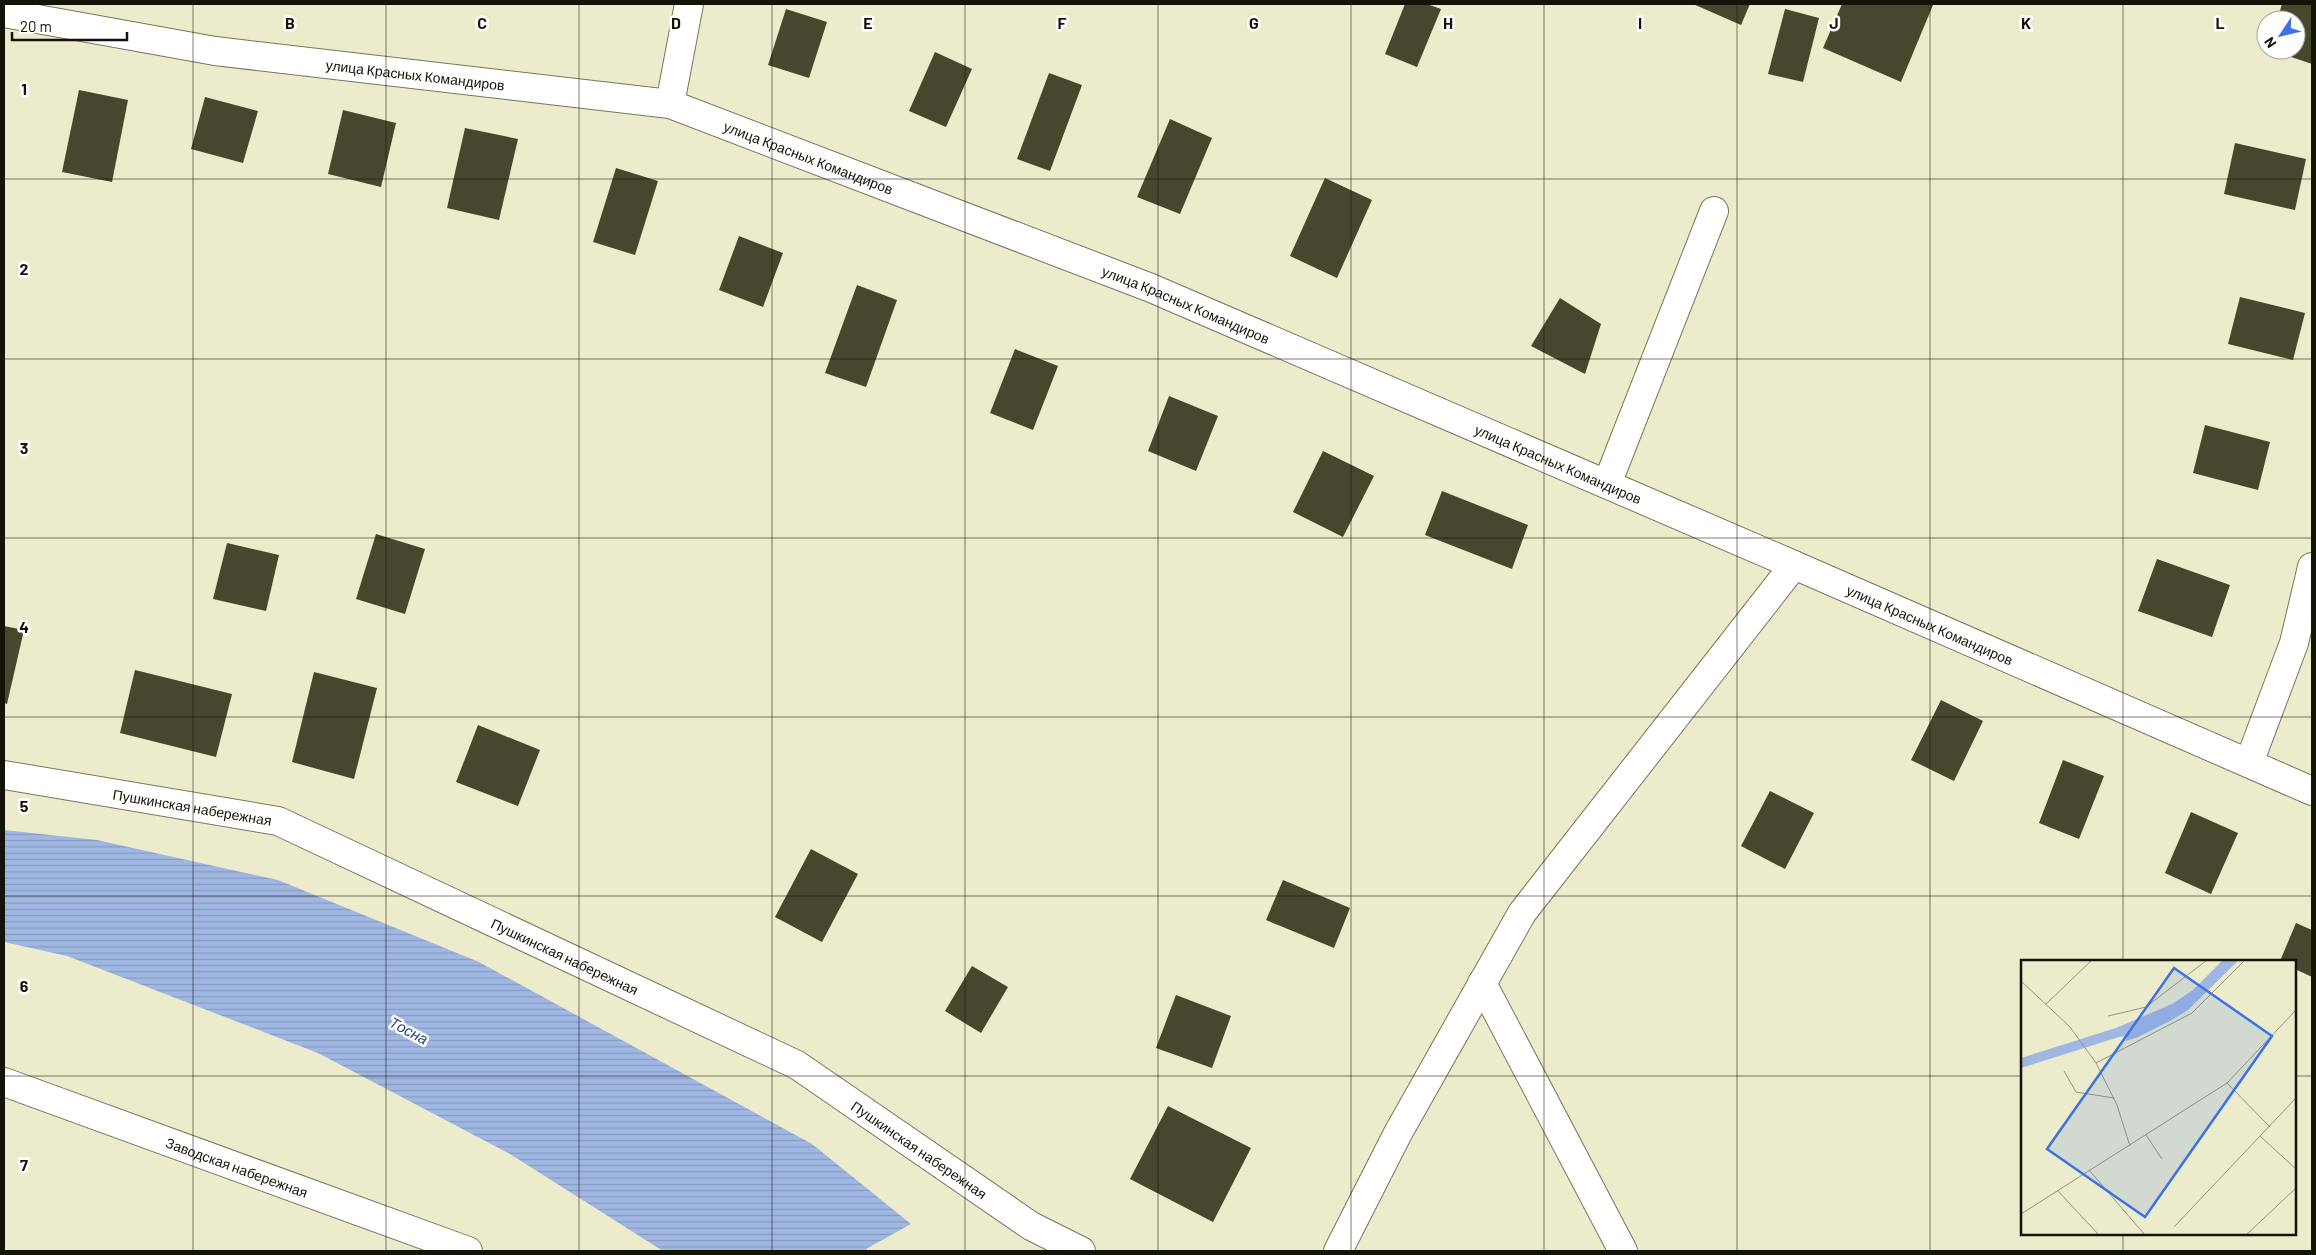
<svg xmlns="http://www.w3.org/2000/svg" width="2316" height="1255" font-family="Barlow,sans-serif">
<defs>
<pattern id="water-rules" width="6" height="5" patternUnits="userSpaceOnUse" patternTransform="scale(1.25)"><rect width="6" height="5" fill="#9fb7e2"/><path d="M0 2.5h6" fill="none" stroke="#889cc0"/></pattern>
</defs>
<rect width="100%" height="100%" fill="#ececcd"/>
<polygon fill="url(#water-rules)" points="4,830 97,840 278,880 479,962 812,1144 911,1224 866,1249 868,1251 663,1251 510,1154 318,1053 67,956 4,942"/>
<g fill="#48472d">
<polygon points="1405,4 1427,4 1441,9 1417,67 1385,54"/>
<polygon points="1693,4 1750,4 1741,25"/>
<polygon points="1842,4 1933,5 1901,82 1823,48"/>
<polygon points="2282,4 2312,5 2312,64 2270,50 2296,50 2296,20 2277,20"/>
<polygon points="786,9 827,22 809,78 768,65"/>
<polygon points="1785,9 1819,18 1803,82 1768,74"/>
<polygon points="935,52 972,69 946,127 909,111"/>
<polygon points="1049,73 1082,85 1050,171 1017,159"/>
<polygon points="79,90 128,100 112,182 62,172"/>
<polygon points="205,97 258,111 243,163 191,149"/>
<polygon points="343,110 396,123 381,187 328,174"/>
<polygon points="1170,119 1212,138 1180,214 1137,197"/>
<polygon points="465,128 518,139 499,220 447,208"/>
<polygon points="2235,143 2306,159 2295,210 2224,194"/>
<polygon points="616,168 658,181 635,255 593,242"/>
<polygon points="1325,178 1372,200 1337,278 1290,256"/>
<polygon points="739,236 783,253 763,307 719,290"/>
<polygon points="857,285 897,300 866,387 825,373"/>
<polygon points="2240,297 2305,313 2293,360 2228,344"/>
<polygon points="1560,298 1601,324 1585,374 1531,346"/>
<polygon points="1015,349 1058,366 1033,430 990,413"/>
<polygon points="1169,396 1218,416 1196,471 1148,451"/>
<polygon points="2205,425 2270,442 2258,490 2193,473"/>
<polygon points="1323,451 1374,476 1343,537 1293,512"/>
<polygon points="1442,491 1528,525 1512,569 1425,535"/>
<polygon points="376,534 425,549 405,614 356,599"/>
<polygon points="227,543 279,555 266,611 213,599"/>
<polygon points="2157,559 2230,585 2212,637 2138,611"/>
<polygon points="4,626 24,630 7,704 4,703"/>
<polygon points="135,670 232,694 216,757 120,733"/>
<polygon points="314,672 377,688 354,779 292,762"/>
<polygon points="1941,700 1983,721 1954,781 1911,760"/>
<polygon points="478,725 540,750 518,806 456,782"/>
<polygon points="2063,760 2104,776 2079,839 2039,823"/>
<polygon points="1770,791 1814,813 1785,869 1741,846"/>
<polygon points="2191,812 2238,833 2211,894 2165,873"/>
<polygon points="811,849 858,874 822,942 775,917"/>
<polygon points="1283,880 1350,908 1334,948 1266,920"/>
<polygon points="2296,923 2312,930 2312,977 2295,969 2295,961 2280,961"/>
<polygon points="972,966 1008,987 981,1033 945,1011"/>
<polygon points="1176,995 1231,1016 1212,1068 1156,1048"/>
<polygon points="1168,1106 1251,1148 1213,1222 1130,1179"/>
</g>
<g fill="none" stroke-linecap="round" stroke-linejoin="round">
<defs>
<g id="minor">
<path id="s1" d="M 4,13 L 215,51 L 670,104 L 1151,288 L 1794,565 L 2312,791"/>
<polyline points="670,104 689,4"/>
<polyline points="1607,484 1714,211"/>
<polyline points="2249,763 2294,643 2312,567"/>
<path id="s2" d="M 4,775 L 278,821 L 797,1065 L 1031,1226 L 1081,1251"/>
<polyline points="1482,983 1623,1251"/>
<path id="s3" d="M 4,1082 L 468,1251"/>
<polyline points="1338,1251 1398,1133 1522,913 1794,565"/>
</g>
</defs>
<use href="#minor" stroke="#77775b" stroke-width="30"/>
<use href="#minor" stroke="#fff" stroke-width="28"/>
</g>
<path fill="none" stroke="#141308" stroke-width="1" stroke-opacity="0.55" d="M 193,4 L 193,1251M 386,4 L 386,1251M 579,4 L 579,1251M 772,4 L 772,1251M 965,4 L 965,1251M 1158,4 L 1158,1251M 1351,4 L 1351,1251M 1544,4 L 1544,1251M 1737,4 L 1737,1251M 1930,4 L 1930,1251M 2123,4 L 2123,961M 4,179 L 2312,179M 4,359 L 2312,359M 4,538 L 2312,538M 4,717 L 2312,717M 4,896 L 2312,896M 4,1076 L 2022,1076M 2295,1076 L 2312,1076M 2123,1234 L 2123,1251"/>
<g text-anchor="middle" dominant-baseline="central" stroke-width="5" stroke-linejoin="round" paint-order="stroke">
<g font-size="14" fill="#141308" stroke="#fff">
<text stroke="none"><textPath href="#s1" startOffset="416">улица Красных Командиров</textPath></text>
<text stroke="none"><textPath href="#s1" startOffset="821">улица Красных Командиров</textPath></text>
<text stroke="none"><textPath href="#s1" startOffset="1226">улица Красных Командиров</textPath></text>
<text stroke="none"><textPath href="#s1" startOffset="1631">улица Красных Командиров</textPath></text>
<text stroke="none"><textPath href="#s1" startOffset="2036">улица Красных Командиров</textPath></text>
<text stroke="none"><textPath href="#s2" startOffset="191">Пушкинская набережная</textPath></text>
<text stroke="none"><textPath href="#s2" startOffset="595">Пушкинская набережная</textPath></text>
<text stroke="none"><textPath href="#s2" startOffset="1000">Пушкинская набережная</textPath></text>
<text stroke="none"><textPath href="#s3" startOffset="248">Заводская набережная</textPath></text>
</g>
<g font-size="15" font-style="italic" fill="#29457b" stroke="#fff">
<text transform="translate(409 1030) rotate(28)">Тосна</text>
</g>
</g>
<g transform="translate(2021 960)">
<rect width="275" height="275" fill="#ececcd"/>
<path d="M 202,0 L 218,0 L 167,50 L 149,61 L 117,77 L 105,81 L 106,76 L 98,77 L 0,108 L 0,98 L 95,68 L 151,44 L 172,30 Z" fill="#9fb7e2"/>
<path fill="none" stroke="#96957e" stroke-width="1" d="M 0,21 L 49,67 L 75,103 L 96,145 L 109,186M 25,44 L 71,0M 87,56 L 125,47 L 186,0M 75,103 L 171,53 L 224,0M 43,111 L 55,132 L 93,138M 206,123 L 249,167M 125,175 L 141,199M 239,176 L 275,209M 68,210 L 124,275M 36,230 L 78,275M 0,254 L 206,123 L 275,50M 153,267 L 275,138M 225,275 L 275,228"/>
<path fill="#3c72e2" fill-opacity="0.15" stroke="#3c72e2" stroke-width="2.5" d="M 153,8 L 251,76 L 124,257 L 26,189 Z"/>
<rect width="275" height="275" fill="none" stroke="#141308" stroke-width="2.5"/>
</g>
<g font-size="16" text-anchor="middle" font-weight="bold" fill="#141308" stroke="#fff" stroke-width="5" stroke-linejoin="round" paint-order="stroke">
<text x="290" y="29">B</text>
<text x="482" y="29">C</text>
<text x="676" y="29">D</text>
<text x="868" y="29">E</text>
<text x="1062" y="29">F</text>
<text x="1254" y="29">G</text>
<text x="1448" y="29">H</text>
<text x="1640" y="29">I</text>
<text x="1834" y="29">J</text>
<text x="2026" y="29">K</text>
<text x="2220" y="29">L</text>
<text x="24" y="95">1</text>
<text x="24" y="275">2</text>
<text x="24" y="454">3</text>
<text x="24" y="633">4</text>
<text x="24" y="812">5</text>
<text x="24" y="992">6</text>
<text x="24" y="1171">7</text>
</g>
<rect width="2316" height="1255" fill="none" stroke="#141308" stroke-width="10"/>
<g transform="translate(2281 35) rotate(235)"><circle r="24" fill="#ffffff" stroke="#a1a19c"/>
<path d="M0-4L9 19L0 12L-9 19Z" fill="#3c72e2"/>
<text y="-8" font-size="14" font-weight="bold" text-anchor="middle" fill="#141308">N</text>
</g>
<path d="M12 32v8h115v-8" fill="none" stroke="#141308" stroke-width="2.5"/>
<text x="20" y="32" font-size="15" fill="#141308" stroke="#ffffff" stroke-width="4" paint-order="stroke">20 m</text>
</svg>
